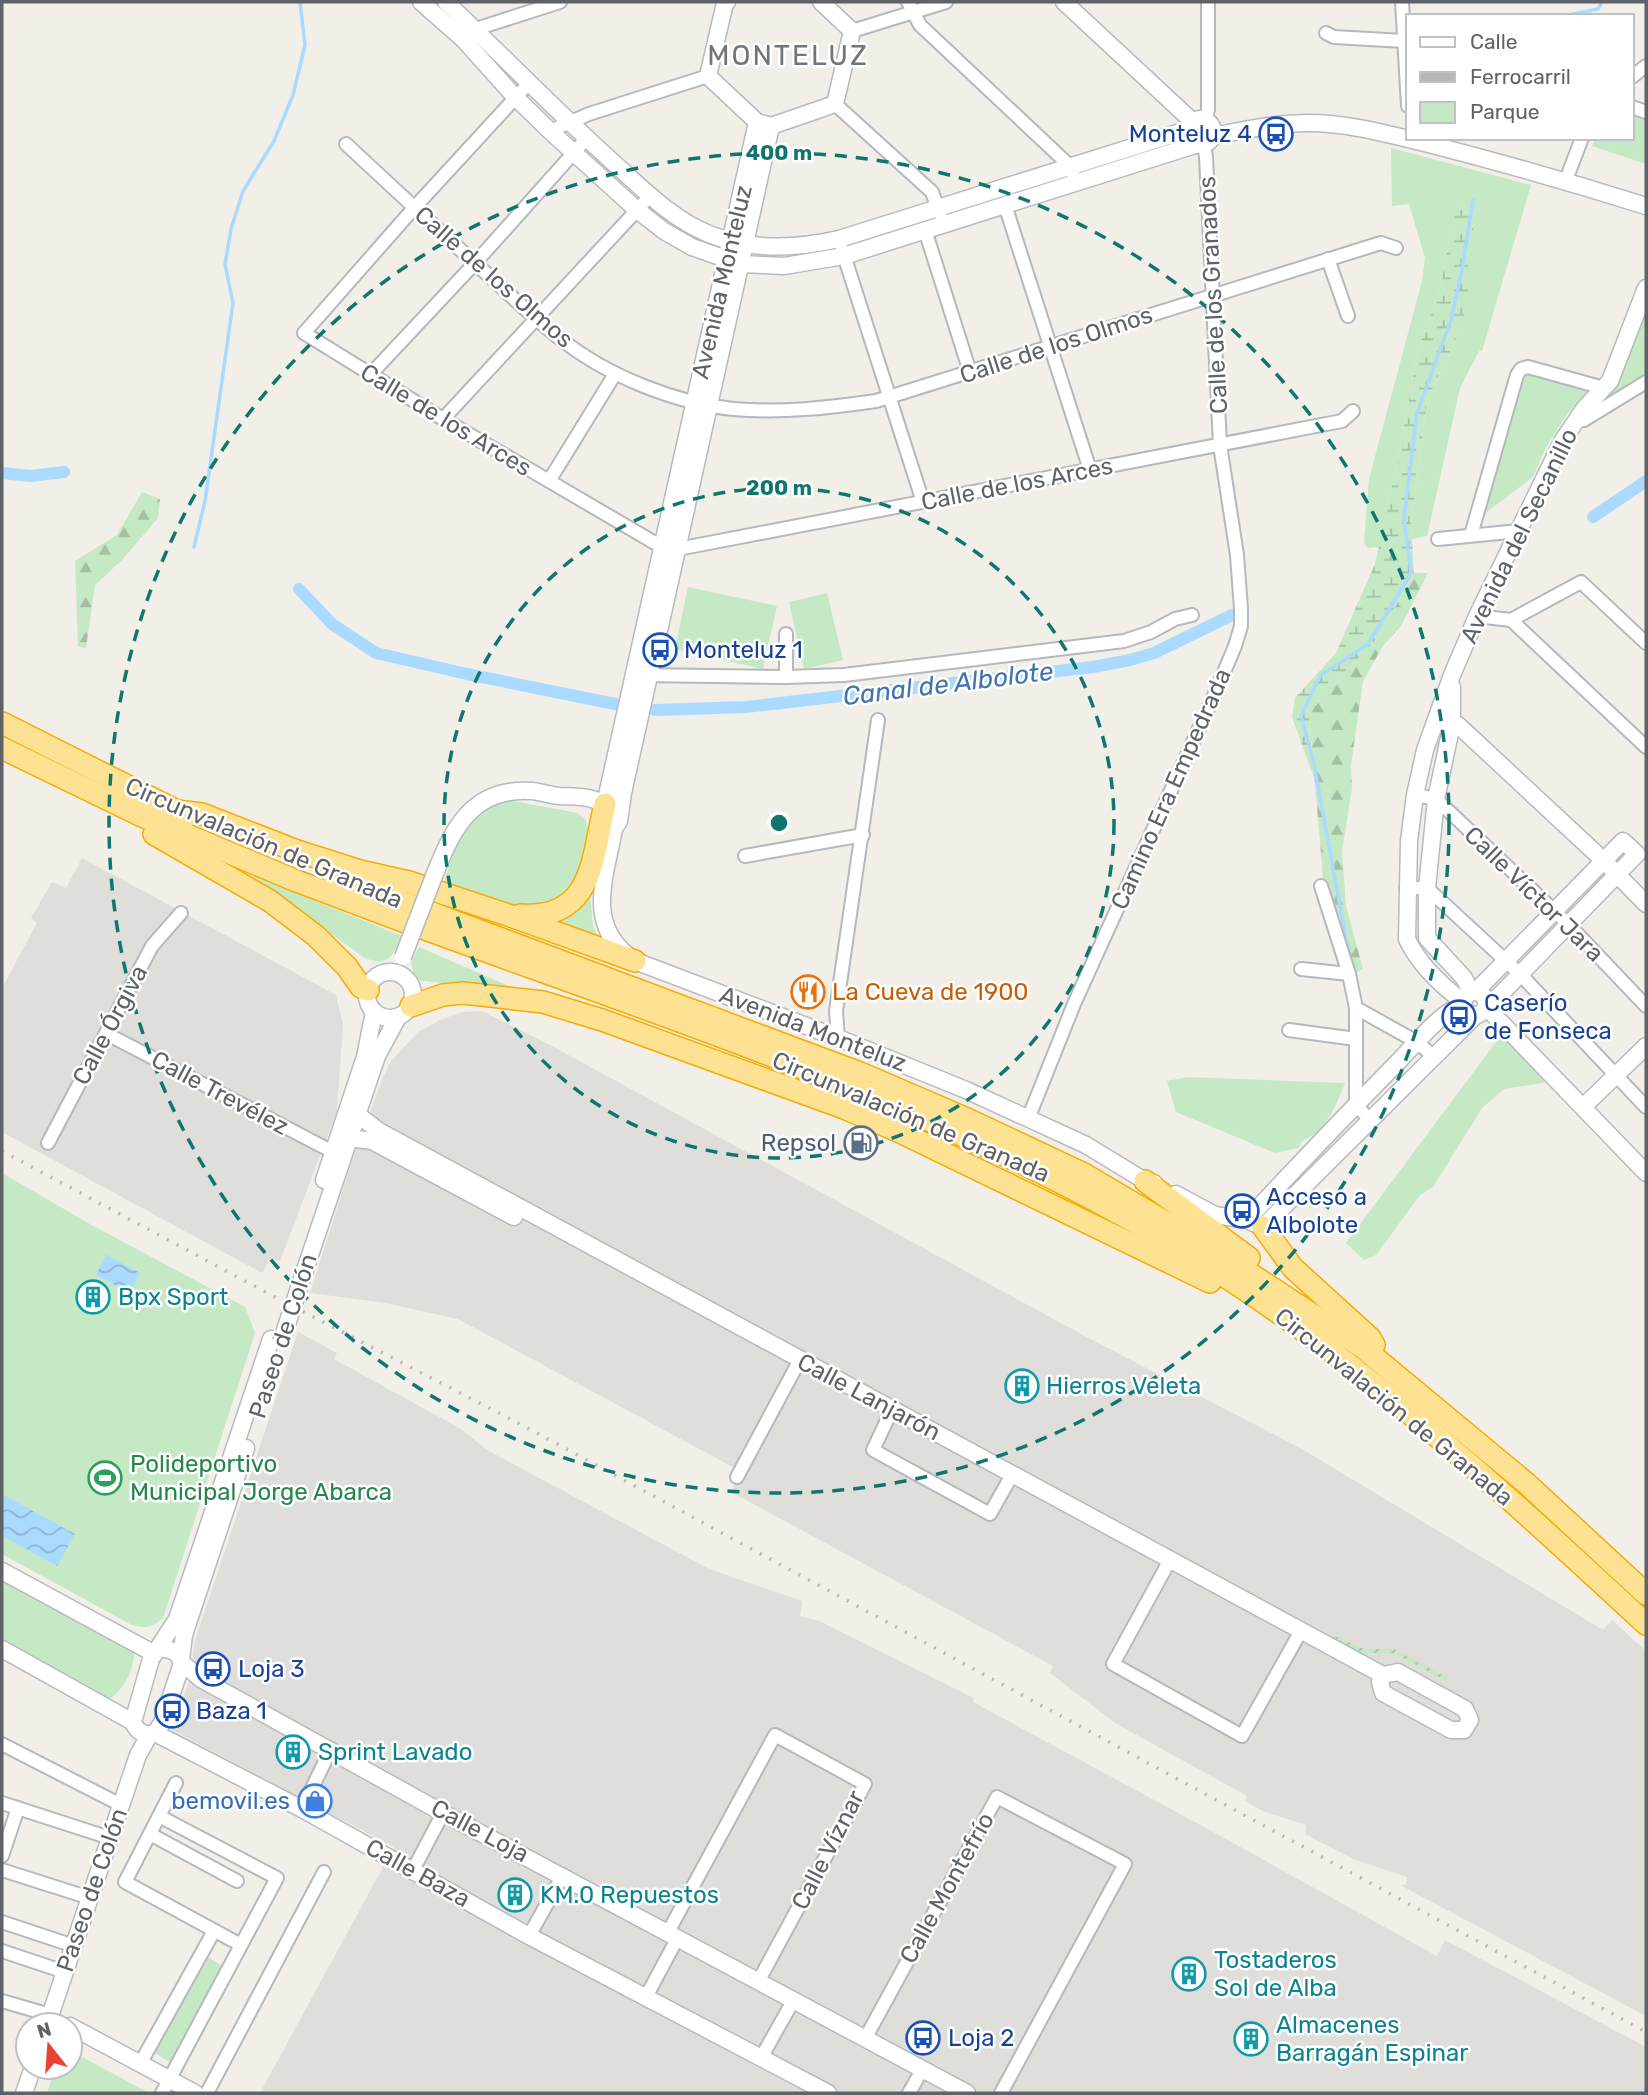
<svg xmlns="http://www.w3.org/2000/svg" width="1648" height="2095" font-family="Rubik,sans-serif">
<defs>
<pattern id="forest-firs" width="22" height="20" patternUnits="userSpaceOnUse" patternTransform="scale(1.75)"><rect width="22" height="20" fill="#c5e8c5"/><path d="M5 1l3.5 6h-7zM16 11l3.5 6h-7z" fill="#a3c0a4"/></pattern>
<pattern id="wetland-marsh" width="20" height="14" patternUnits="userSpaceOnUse" patternTransform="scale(1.75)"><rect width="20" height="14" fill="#c5e8c5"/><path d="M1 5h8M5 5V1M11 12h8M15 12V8" fill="none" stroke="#a3c0a4"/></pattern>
<pattern id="garden-furrows" width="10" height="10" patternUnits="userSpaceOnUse" patternTransform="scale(1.75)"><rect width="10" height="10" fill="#c5e8c5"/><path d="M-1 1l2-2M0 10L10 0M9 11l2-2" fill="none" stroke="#a3c0a4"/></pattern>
<pattern id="water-waves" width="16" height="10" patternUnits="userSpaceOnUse" patternTransform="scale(1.75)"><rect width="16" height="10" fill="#aadaff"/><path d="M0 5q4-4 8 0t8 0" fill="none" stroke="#8eb4d2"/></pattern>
</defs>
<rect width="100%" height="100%" fill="#f1efe8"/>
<g fill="#e0deda">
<polygon points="82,858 336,995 343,1024 337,1111 280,1261 271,1258 262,1273 2,1132 2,988 37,923 31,918 52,882 66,888"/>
<polygon points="482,1011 550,1045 1083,1335 1302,1449 1603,1630 1612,1620 1646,1651 1646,2016 1400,1885 1406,1885 1407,1877 1353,1859 1305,1834 1306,1825 1263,1811 1245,1801 1247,1796 1115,1723 1050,1673 1053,1666 731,1492 742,1472 458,1319 385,1303 310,1293 353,1158 382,1080 391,1061 418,1032 440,1020 462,1012"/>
<polygon points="298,1332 337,1353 334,1359 461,1429 487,1450 709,1569 802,1601 800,1616 819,1621 974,1698 973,1702 1217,1834 1437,1956 1445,1940 1646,2047 1646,2093 260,2093 394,1847 172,1730 189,1681 195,1640"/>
</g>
<g fill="#c5e8c5">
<polygon points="1632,115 1646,119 1646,164 1592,146 1596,138 1632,138"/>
<polygon points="1391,148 1531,185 1482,351 1479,351 1460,388 1427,536 1412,539 1411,522 1427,400 1460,330 1457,202 1441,285 1418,350 1397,464 1379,547 1367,548 1364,542 1369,479 1422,281 1425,258 1409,204 1392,206"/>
<polygon points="1645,305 1646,377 1600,408 1617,385"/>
<polygon points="1523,372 1590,389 1567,414 1545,449 1533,477 1479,518"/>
<polygon points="688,587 777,606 763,669 675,649"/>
<polygon points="827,593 843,660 804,669 789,602"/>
<path d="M 513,801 L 578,813 L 586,821 L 589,831 L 579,874 L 572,889 L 551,905 L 504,907 L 443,885 C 457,846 464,803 513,801 Z"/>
<path d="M 233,868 L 402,936 C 392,956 389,967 365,958 L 282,899 Z"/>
<path d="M 590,896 L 593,926 L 599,939 L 553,923 C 569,917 579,910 590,896 Z"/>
<polygon points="419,947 523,992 416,980 411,963"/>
<polygon points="1502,1034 1546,1080 1543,1083 1504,1089 1482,1108 1433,1187 1420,1195 1376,1255 1364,1260 1346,1243"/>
<path d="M 1188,1077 L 1345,1083 C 1337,1103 1325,1134 1303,1140 L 1298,1148 L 1275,1153 L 1176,1112 L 1167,1081 Z"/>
<path d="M 2,1173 L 88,1223 L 245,1307 L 255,1333 L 163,1618 C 152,1627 147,1629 132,1625 L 2,1554 Z"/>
<path d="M 2,1575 L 134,1647 C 135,1670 125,1688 106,1702 L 2,1645 Z"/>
<polygon points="204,1955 226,1968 173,2064 151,2051"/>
<polygon points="70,2055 84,2058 149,2093 47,2093 56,2067 70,2067"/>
</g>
<g fill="url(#forest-firs)">
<polygon points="142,492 160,499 158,518 122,560 95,585 86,648 78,647 75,561 117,535"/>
<polygon points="1414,573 1428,573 1401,626 1383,646 1363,681 1351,766 1352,788 1342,851 1346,906 1363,969 1353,974 1323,878 1309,713 1378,637"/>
</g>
<polygon fill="url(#wetland-marsh)" points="1457,201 1474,204 1471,290 1460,330 1427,400 1411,522 1414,573 1378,637 1309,713 1314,778 1292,717 1295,698 1336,653 1375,564 1397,464 1418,350 1441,285"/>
<polygon fill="url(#garden-furrows)" points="1333,1635 1364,1649 1394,1649 1450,1679 1446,1681 1394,1653 1364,1653 1334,1640"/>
<g fill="url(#water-waves)">
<polygon points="106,1255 140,1273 130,1293 96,1275"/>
<polygon points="2,1494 75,1534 57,1566 2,1536"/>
</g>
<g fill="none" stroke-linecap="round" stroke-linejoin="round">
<g stroke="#aadaff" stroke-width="3.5">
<polyline points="1564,16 1598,9 1602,2"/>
<polyline points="194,547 205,501 233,303 225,264 231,229 243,191 274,141 293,95 305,45 300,2"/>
<polyline points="1348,950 1314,764 1301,716 1320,676 1368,644 1411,573 1404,518 1417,413 1451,320 1462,270 1473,200"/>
</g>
<g stroke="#aadaff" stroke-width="12">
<polyline points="2,473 30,476 64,472"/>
<polyline points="1593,517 1646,481"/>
<polyline points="299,589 332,624 376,653 467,674 615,704"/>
<polyline points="655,710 746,707 1093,667 1130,660 1154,653 1232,615"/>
</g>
<defs>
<g id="street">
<polyline points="908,2 920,25 1070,166 1076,183"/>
<polyline points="1402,2 1408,106"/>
<polyline points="852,31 946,2"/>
<polyline points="1326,33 1334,37 1404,41"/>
<polyline points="469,35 482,27 560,2"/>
<polyline points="1632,77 1646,66"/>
<polyline points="528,84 414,208 304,333 443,419 655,543 677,549 683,548 1342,421 1353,411"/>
<polyline points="835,104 932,192 940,214"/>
<polyline points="1632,107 1646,112"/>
<polyline points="1205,120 1208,110 1208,2"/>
<polyline points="550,131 589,114 708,76"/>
<path d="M 346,144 C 389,184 432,224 475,263 C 504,289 532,317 562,340 C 608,376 675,403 733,409 C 781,413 828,408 876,401 L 1381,243 L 1396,248"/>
<polyline points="1569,172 1582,138"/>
<polyline points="1005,205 1090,470"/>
<polyline points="925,230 970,372"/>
<polyline points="842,249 923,502"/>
<polyline points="1328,259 1348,316"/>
<polyline points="370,375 475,263 586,139"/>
<polyline points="443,419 650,196"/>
<polyline points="1577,420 1584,420 1646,382"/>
<polyline points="549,481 615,374"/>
<polyline points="1471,535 1517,375 1521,369 1528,367 1604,388"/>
<polyline points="1438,539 1519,531"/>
<polyline points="1478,614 1485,617 1511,620 1581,582 1646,643"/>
<polyline points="1511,620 1646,747"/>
<polyline points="786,634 786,677"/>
<polyline points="643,675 786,677 844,675 1124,641 1151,632 1175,619 1192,615"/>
<polyline points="1415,795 1436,799 1568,924 1646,1006"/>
<polyline points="745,856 863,835"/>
<polyline points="1321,886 1349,974 1356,1008 1356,1105 1370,1120"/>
<polyline points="1406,888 1427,888 1520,974 1646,1107"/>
<polyline points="1301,969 1349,974"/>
<polyline points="1356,1008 1417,1042 1433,1056"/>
<polyline points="1289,1030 1356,1039"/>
<polyline points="107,1034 333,1152"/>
<polyline points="838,1038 836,1011 878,720"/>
<polyline points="1028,1119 1074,1004 1217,689 1235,646 1241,626 1241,609 1237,555 1220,445 1206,157 1204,145"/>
<polyline points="48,1143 152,946 181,913"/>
<polyline points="888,1418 873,1450 990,1514 1008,1482"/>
<polyline points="737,1477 796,1367"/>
<polyline points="1170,1560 1113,1664 1242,1736 1297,1638"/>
<polyline points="2,1744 121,1805"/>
<polyline points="176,1783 125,1882 241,1945"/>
<polyline points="2,1803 110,1838"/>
<polyline points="302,1809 331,1749"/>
<polyline points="159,1816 277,1878 162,2093"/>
<polyline points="150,1834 237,1881"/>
<polyline points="2,1856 18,1808"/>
<polyline points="2,1870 90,1898"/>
<polyline points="413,1870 443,1813"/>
<polyline points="2,1922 74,1946"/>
<polyline points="667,1934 775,1735 865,1784 758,1982"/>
<polyline points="529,1936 563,1875"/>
<polyline points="2,1951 65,1972"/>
<polyline points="646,1997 677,1939"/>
<polyline points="2,2001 50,2015"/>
<polyline points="865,2039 997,1797 1125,1864 1001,2093"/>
<polyline points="761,2058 793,2001"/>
<polyline points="140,2064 214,1931"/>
<polyline points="207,2093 324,1872"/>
<polyline points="909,2093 922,2070"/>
</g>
<g id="secondary">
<polyline points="421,2 463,39 515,97 550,131 637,210 664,231 692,247 740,264 784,266 844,256 1195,145"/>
<path d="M 446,2 C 503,56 557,112 615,164 C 644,190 672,219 709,234 C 751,251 795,249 839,239 L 1187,130"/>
<polyline points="727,2 725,3 708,76 757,122 771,126 835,104 852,31 821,2"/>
<polyline points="1064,2 1192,121"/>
<circle cx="1200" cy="132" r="13"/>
<path d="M 771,126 L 623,793 L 619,821 L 614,829 C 605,879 584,927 635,961 L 838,1038 L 966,1090 L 1086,1145 L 1145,1181 L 1154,1183"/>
<path d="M 1213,136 C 1245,130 1276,123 1309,123 C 1348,123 1387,134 1425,143 C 1499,162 1573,183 1646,206"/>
<polyline points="1452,687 1452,724 1436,799 1427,888 1427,938 1464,978 1471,992"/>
<polyline points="1445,722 1458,725 1603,860 1646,904"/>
<polyline points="605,804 757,122"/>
<path d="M 434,876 C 453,828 472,787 532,791 C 541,792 550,795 559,796 C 575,797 599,795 609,810"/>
<circle cx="390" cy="995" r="23"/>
<polyline points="1479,992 1480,987 1623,841 1637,854 1495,1000 1487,1004"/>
<path d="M 1462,1001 C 1441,985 1418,963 1407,939 L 1409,841 L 1415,795 L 1425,750 L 1452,675 L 1478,614 L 1563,440 L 1584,409 L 1610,381 L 1646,288"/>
<polyline points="1486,1007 1646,1173"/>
<polyline points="1583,1107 1646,1046"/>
<polyline points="358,1115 379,1131 1383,1675 1398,1672 1465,1709 1470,1720 1464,1730 1451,1730 1383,1693 1380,1682 1383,1675"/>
<polyline points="350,1138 372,1141 514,1217"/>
<polyline points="324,1180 365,1057 374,1012"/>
<path d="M 1176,1194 L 1215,1215 L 1247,1220 L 1263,1227 L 1475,1016 C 1490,1011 1490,995 1474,991 L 1467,994 L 1462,1005 L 1466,1012 L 1475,1016"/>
<path d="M 1247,1220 C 1296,1167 1345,1116 1395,1065 C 1412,1048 1440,1012 1462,1005"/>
<polyline points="306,1267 377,1056 398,1017"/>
<polyline points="2,1571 153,1653"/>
<polyline points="2,1649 133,1722"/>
<path d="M 159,1649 C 169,1648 179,1652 182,1663 L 162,1723 L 155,1733 C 144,1736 137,1732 133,1722 L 151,1659 L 177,1619 L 271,1339"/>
<polyline points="181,1659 184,1635 246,1448"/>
<polyline points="182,1663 201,1679 443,1813 967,2093"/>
<polyline points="155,1733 302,1809 529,1936 828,2093"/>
<polyline points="47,2025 138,1755 150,1734"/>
<polyline points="70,2026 195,2093"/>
<polyline points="24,2093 33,2067"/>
</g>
<g id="highway">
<polyline points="2,723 187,816"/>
<polyline points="2,748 142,816 294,880 408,923"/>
<polyline points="176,811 202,814 297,851 360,871 409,882 508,915 635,961"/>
<polyline points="154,834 270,901 316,936 347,967 361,987 368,990"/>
<polyline points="334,877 414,906"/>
<polyline points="432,913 860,1073 967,1119 1084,1174 1226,1258 1362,1347 1526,1483 1646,1594"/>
<path d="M 520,915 C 594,920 592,858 605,804"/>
<path d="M 425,929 C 690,1026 963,1113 1204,1263 C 1366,1364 1506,1495 1646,1624"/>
<polyline points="411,1006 443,995 463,993 543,1002 602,1020 844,1108 898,1131 1210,1282"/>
<polyline points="1145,1181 1249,1258"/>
<polyline points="1263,1227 1293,1268 1370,1338 1374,1345"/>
</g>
</defs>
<use href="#street" stroke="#b5b8bc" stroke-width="16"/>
<use href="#secondary" stroke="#b6babf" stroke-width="19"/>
<use href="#highway" stroke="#f9ab00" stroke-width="24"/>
<use href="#street" stroke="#fff" stroke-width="12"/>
<use href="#secondary" stroke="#fff" stroke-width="16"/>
<use href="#highway" stroke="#fde293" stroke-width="21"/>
<polyline stroke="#b6b7b8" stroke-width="3.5" stroke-dasharray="2 9" stroke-linecap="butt" points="2,1151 271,1295 522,1425 1646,2032"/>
<defs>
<g id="secondary-bridge">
<polyline points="403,957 434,876"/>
<polyline points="281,1342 306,1267"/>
</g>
</defs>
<use href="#secondary-bridge" stroke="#b6babf" stroke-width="19" stroke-linecap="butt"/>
<use href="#secondary-bridge" stroke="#fff" stroke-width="16"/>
</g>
<g fill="none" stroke="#0f766e" stroke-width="3.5" stroke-dasharray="12 9">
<circle cx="779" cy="823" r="335"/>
<circle cx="779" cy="823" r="670"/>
</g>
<defs>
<symbol id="bus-ring" viewBox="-11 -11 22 22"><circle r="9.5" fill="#fff" stroke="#1a4fb4" stroke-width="1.5"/><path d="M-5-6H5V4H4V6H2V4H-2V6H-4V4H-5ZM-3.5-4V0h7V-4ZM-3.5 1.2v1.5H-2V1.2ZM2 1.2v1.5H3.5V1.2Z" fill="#1a4fb4"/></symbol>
<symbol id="restaurant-ring" viewBox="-11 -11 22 22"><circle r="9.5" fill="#fff" stroke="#e8710a" stroke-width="1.5"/><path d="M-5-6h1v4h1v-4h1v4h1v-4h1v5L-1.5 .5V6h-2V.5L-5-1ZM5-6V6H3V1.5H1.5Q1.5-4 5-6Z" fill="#e8710a"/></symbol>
<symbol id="fuel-ring" viewBox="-11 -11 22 22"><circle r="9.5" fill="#fff" stroke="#5c6f8a" stroke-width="1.5"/><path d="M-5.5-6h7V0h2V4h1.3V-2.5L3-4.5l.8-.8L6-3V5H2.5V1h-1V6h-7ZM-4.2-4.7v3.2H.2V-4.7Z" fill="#5c6f8a"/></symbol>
<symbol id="building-ring" viewBox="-11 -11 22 22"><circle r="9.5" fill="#fff" stroke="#0f9aa8" stroke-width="1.5"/><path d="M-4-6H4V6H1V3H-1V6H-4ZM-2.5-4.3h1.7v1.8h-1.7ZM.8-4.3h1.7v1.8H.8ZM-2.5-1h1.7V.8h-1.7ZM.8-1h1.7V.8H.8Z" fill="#0f9aa8"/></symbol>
<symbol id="stadium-ring" viewBox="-11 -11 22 22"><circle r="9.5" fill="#fff" stroke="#2e9e5b" stroke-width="1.5"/><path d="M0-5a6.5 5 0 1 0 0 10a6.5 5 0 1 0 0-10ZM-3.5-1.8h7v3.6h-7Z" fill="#2e9e5b"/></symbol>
<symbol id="shop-ring" viewBox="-11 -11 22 22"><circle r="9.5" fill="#fff" stroke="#3f7fe0" stroke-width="1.5"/><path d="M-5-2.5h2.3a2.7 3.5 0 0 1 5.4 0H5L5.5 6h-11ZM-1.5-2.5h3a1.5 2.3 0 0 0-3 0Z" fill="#3f7fe0"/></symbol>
</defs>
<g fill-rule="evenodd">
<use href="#bus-ring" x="1257" y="115" width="38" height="38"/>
<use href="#bus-ring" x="641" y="631" width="38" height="38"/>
<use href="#restaurant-ring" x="789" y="973" width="38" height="38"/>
<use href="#bus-ring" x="1440" y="998" width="38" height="38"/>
<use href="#fuel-ring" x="842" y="1124" width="38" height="38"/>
<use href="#bus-ring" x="1223" y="1192" width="38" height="38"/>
<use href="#building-ring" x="74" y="1278" width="38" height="38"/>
<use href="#building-ring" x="1003" y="1367" width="38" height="38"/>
<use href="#stadium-ring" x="86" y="1459" width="38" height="38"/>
<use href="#bus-ring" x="194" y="1650" width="38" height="38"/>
<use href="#bus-ring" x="153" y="1692" width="38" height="38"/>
<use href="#building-ring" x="274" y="1733" width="38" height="38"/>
<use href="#shop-ring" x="296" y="1782" width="38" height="38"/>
<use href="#building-ring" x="496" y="1876" width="38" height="38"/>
<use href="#building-ring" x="1170" y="1955" width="38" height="38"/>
<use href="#bus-ring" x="904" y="2019" width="38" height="38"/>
<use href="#building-ring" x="1232" y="2020" width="38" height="38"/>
</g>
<g text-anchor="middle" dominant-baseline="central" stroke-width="5" stroke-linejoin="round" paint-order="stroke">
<g font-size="24" fill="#164399" stroke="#fff" text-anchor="start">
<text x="1252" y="134" text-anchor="end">Monteluz 4</text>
<text x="684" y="650">Monteluz 1</text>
<text x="1484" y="1003">Caserío<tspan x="1484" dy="28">de Fonseca</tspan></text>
<text x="1266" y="1197">Acceso a<tspan x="1266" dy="28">Albolote</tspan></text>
<text x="238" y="1669">Loja 3</text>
<text x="196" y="1711">Baza 1</text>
<text x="948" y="2038">Loja 2</text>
</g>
<g font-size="24" fill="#5f6368" stroke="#fff">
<text transform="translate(494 277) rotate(41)">Calle de los Olmos</text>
<text transform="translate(722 282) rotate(-77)">Avenida Monteluz</text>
<text transform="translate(1213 295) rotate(-93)">Calle de los Granados</text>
<text transform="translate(1056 345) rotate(-18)">Calle de los Olmos</text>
<text transform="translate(446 420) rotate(31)">Calle de los Arces</text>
<text transform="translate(1017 484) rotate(-11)">Calle de los Arces</text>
<text transform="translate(1519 536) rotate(-64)">Avenida del Secanillo</text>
<text transform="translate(1171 789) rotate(-66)">Camino Era Empedrada</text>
<text transform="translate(264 843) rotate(23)">Circunvalación de Granada</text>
<text transform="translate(1534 894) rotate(44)">Calle Víctor Jara</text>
<text transform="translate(110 1025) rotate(-62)">Calle Órgiva</text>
<text transform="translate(813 1029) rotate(21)">Avenida Monteluz</text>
<text transform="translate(220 1093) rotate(28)">Calle Trevélez</text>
<text transform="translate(911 1117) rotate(23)">Circunvalación de Granada</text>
<text transform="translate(283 1336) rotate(-72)">Paseo de Colón</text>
<text transform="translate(869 1397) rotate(28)">Calle Lanjarón</text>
<text transform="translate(1394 1407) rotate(39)">Circunvalación de Granada</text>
<text transform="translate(480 1831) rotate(28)">Calle Loja</text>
<text transform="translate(828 1850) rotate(-63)">Calle Víznar</text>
<text transform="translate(418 1873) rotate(29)">Calle Baza</text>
<text transform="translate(947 1888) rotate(-61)">Calle Montefrío</text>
<text transform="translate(92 1890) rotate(-71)">Paseo de Colón</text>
</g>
<g font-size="24" fill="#c56008" stroke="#fff" text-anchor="start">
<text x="832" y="992">La Cueva de 1900</text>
</g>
<g font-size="24" fill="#4e5e75" stroke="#fff" text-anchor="end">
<text x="836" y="1143">Repsol</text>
</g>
<g font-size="24" fill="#0d838f" stroke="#fff" text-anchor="start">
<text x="118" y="1297">Bpx Sport</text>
<text x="1046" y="1386">Hierros Veleta</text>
<text x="318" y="1752">Sprint Lavado</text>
<text x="540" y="1895">KM.0 Repuestos</text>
<text x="1214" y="1960">Tostaderos<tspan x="1214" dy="28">Sol de Alba</tspan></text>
<text x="1276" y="2025">Almacenes<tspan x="1276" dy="28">Barragán Espinar</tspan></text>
</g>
<g font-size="24" fill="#27864d" stroke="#fff" text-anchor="start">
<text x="130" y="1464">Polideportivo<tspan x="130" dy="28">Municipal Jorge Abarca</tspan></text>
</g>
<g font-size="24" fill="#366cbe" stroke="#fff" text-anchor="end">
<text x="290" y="1801">bemovil.es</text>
</g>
<g font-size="26" font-style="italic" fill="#4174aa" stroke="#fff">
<text transform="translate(948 684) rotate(-7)">Canal de Albolote</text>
</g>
<g font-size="28" letter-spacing="2" fill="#70757a" stroke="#fff">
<text x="788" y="55">MONTELUZ</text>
</g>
</g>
<circle cx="779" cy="823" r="10" fill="#0f766e" stroke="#fff" stroke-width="3.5"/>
<g font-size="21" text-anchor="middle" font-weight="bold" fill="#0f766e" stroke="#fff" stroke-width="5" stroke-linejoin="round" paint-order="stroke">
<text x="779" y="160">400 m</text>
<text x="779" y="495">200 m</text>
</g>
<rect width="1648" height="2095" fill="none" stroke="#5f6368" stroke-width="7"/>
<rect x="1406" y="14" width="228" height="126" fill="#ffffff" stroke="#bfc1c3" stroke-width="2"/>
<rect x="1420" y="37" width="35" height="10" fill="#ffffff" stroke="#bfc1c3" stroke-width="2"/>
<text x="1470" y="49" font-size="21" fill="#5f6368">Calle</text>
<rect x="1420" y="72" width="35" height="10" fill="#b6b7b8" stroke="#bfc1c3" stroke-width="2"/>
<text x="1470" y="84" font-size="21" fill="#5f6368">Ferrocarril</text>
<rect x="1420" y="102" width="35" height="21" fill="#c5e8c5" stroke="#bfc1c3" stroke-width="2"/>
<text x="1470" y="119" font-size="21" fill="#5f6368">Parque</text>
<g transform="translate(49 2046) rotate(343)"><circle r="33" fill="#ffffff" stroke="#bfc1c3" stroke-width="2"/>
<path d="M0-5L12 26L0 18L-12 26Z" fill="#ea4335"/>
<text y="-10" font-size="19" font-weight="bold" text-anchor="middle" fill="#5f6368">N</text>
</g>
</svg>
